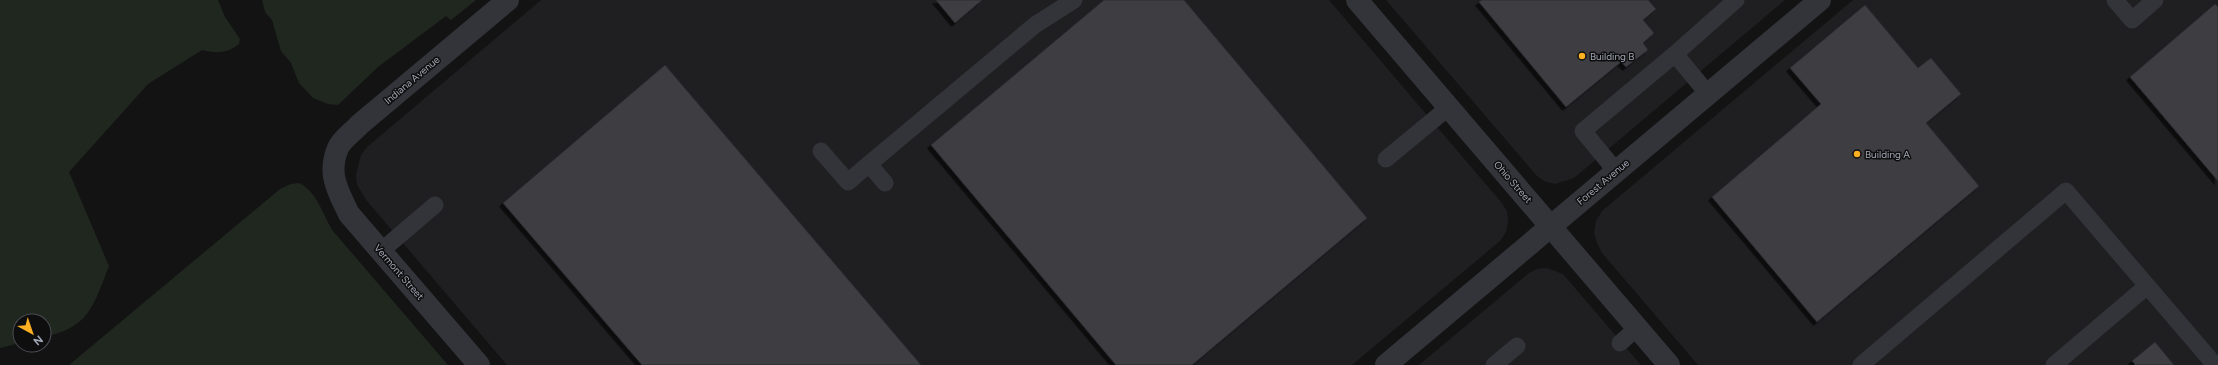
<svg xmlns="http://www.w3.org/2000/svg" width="2218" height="365" font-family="Figtree,sans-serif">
<defs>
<filter id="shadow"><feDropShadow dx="-3.5" dy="3.5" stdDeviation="0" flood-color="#0009"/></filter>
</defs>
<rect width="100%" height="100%" fill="#131314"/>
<g fill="#1f1f21">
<polygon points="541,0 1329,0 1501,202 1507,211 1508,221 1506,232 1500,241 1352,365 507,365 367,201 357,185 356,175 361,155 367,147"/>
<polygon points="1386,0 1785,0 1574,178 1555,184 1544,181 1536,175"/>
<polygon points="1853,0 2218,0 2218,365 1698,365 1602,253 1597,243 1594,233 1596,221 1602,211"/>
<polygon points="1547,268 1563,274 1641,365 1419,365 1529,273 1537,269"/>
</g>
<g fill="#1f271f">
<path d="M 0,0 L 218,0 L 225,17 L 240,39 L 239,44 C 228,54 215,53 202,50 L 148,84 L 69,172 L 109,266 C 93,306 90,327 44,337 L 44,321 L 20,321 L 20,343 L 0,348 Z"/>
<polygon points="262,0 476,0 451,20 446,16 378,67 338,105 328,104 313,98 299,83 291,63 281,51 272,20 265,12"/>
<path d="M 299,183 C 316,190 323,215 333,231 L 448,365 L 69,365 L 280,189 L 291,184 Z"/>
</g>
<g fill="#3c3e42" stroke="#2c2c31" filter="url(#shadow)">
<polygon points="936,0 982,0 955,23"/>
<polygon points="1104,0 1184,0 1367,218 1192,365 1116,365 931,145"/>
<polygon points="1482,0 1648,0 1656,9 1643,20 1654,33 1643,43 1648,50 1626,67 1621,62 1566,107 1479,2"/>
<polygon points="2215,4 2218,7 2218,181 2130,77"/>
<polygon points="1865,5 1918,68 1931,58 1961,94 1926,123 1979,186 1817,322 1712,197 1821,104 1790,68"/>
<polygon points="665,65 863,297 921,365 642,365 503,203"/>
<polygon points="2155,342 2174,365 2134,365 2135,364 2132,361"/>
</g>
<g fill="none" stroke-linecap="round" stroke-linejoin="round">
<g stroke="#33343a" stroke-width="17">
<polyline points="2115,0 2132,20 2155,0"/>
<polyline points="1675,54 1736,0"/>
<polyline points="821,151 848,182 869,164"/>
<polyline points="1386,159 1449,107"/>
<polyline points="1616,171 1583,131 1675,54 1708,94"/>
<polyline points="885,183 869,164 1035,25 1074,0"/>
<polyline points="381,251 435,205"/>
<polyline points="1620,343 1637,328"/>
<polyline points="1494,365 1517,346"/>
<polyline points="1861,365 2066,191 2215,365"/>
<polyline points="2054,365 2147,286"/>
</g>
<g stroke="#33343a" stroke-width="22">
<polyline points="1357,0 1669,365"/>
<path d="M 479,365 L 349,214 C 338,191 327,174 338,148 C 341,140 353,132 359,125 L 508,0"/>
<polyline points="1386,365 1820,0"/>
</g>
</g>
<g fill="#fdb022" stroke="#0e0e0f" stroke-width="1.5">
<circle cx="1582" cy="56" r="4"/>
<circle cx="1857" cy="154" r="4"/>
</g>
<g text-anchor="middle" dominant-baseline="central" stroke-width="3" stroke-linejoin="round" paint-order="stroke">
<g font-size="10" fill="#a3a9b6" stroke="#0e0e0f" text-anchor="start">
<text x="1590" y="56">Building B</text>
<text x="1865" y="154">Building A</text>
</g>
<g font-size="10" fill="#a3a9b6" stroke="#0e0e0f">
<text transform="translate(412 80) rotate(-40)">Indiana Avenue</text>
<text transform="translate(1513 182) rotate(49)">Ohio Street</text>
<text transform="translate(1603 182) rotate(-40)">Forest Avenue</text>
<text transform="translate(399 272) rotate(49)">Vermont Street</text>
</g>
</g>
<g transform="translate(32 333) rotate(140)"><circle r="19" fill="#0e0e0f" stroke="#4a4c52"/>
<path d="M0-3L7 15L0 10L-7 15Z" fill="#fdb022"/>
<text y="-6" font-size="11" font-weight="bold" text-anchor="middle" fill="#a3a9b6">N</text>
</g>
</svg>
